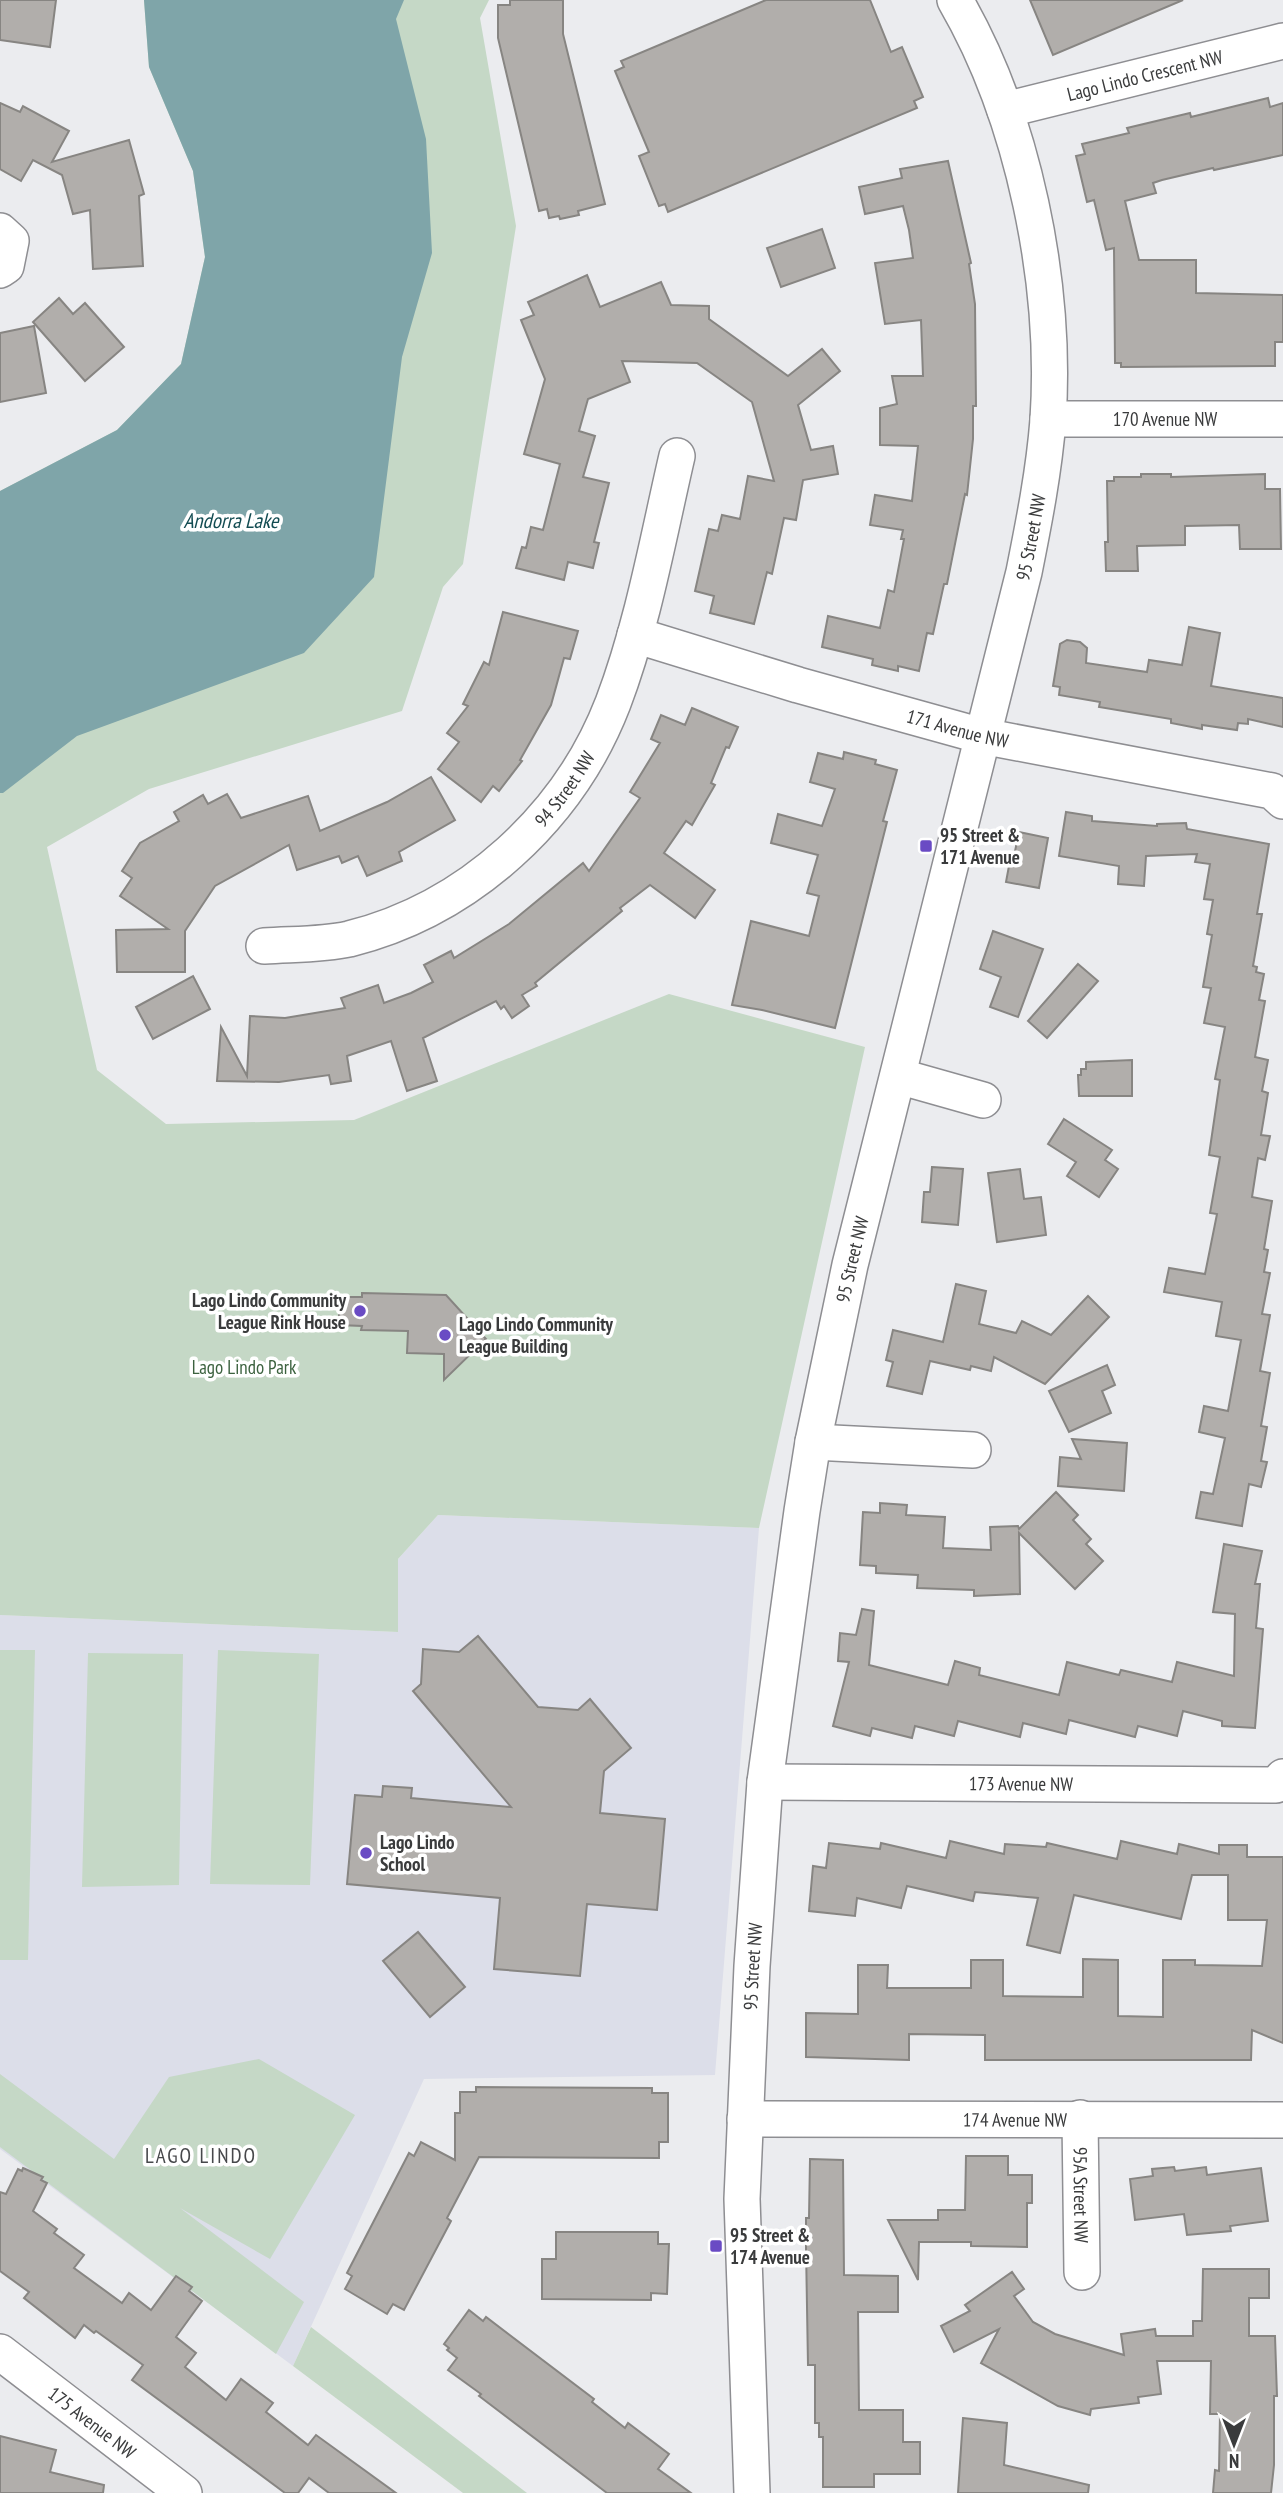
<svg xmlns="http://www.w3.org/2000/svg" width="1283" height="2493" font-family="'PT Sans Narrow',sans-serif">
<rect width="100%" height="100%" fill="#ebecef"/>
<polygon fill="#dcdee9" points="438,1515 759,1528 715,2075 424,2079 293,2366 0,2149 0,1615 398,1632 398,1559"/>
<g fill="#c5d8c6">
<polygon points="144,0 489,0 480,18 516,226 463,564 443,587 402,711 149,789 47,847 97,1070 166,1124 354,1120 669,994 865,1047 759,1528 438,1515 398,1559 398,1632 0,1615 0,491 117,430 181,364 205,257 193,171 149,67"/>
<polygon points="0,1650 35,1650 28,1960 0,1960"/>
<polygon points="218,1650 319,1654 310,1885 210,1884"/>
<polygon points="88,1653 183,1654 179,1885 82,1887"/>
<polygon points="259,2059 355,2115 270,2259 180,2208 304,2302 276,2354 0,2147 0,2074 114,2159 169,2077"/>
<polygon points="311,2327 527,2493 463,2493 293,2366"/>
</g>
<polygon fill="#7fa5a9" points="144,0 404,0 396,19 426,139 432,253 402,357 374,577 304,653 77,736 3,793 0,793 0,491 117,430 181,364 205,257 193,171 149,67"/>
<g fill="#b1aeab" stroke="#878582" stroke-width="2">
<polygon points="0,0 56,0 50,47 0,40"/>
<polygon points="510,0 563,0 563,34 605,204 578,211 579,215 560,219 559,216 549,218 547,209 539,211 498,38 498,5 510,5"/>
<polygon points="766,0 870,0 891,52 902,47 923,97 914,101 917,108 668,212 665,204 659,206 639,156 649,152 615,71 624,67 621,61"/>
<polygon points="1030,0 1183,0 1053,55"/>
<polygon points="1268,98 1270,107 1283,103 1283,155 1214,170 1213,168 1162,180 1153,183 1156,193 1125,201 1139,260 1196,260 1196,293 1283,295 1283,342 1275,342 1275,366 1121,367 1121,363 1115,363 1114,248 1106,250 1094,200 1087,202 1076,156 1085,154 1082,144 1129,133 1127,128 1190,113 1191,117"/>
<polygon points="0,103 20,112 23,106 69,131 52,162 129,140 144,194 139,196 143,266 93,269 90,210 73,214 62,175 33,160 21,181 0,169"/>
<polygon points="948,161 971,263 969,264 975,304 976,406 973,406 973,439 967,495 965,494 947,584 944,584 933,634 927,633 919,671 898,666 898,671 872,665 873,659 822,647 828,616 880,628 888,590 894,592 904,539 901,539 903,530 870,525 875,495 912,501 918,446 880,445 880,408 897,404 892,376 923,376 921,320 885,324 875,263 913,258 909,230 903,206 865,214 859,187 902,178 900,169"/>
<polygon points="822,229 835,268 781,287 767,248"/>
<polygon points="587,275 600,307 661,282 671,305 709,306 709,319 788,376 822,349 840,371 798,405 811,450 833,446 838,474 803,480 796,520 784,518 772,574 767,572 754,624 710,613 714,596 695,591 709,529 718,531 722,515 740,519 748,476 774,481 752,402 697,363 622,361 630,382 588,399 579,431 595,436 583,477 609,483 594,542 599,543 593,568 568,562 564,580 516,568 522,547 526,548 531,527 543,530 560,464 524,454 545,379 521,320 534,315 528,302"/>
<polygon points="59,298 73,314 85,303 124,347 85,381 33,322"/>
<polygon points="34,326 46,393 0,402 0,333"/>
<polygon points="1141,474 1171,474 1171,477 1265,474 1265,489 1280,489 1281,549 1240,549 1239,525 1185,526 1185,545 1137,546 1138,571 1106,571 1105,542 1108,542 1107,481 1114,481 1114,477 1141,477"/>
<polygon points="503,612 578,631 570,659 564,658 551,705 520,760 522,761 499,791 493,786 481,802 438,769 459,742 447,733 468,706 463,704 484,662 489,665"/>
<polygon points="1189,627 1220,633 1211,686 1283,698 1283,727 1248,719 1248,724 1238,723 1237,730 1202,725 1202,729 1171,723 1171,719 1099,707 1100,702 1059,695 1060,687 1053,686 1060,644 1067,640 1080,642 1087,648 1086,663 1147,672 1149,660 1182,665"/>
<polygon points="692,708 738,727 729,748 726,747 711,783 715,785 692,825 686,821 664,853 715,890 695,918 650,885 620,908 622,911 535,983 537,986 522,995 529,1006 512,1018 504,1006 501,1009 496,1001 423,1038 437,1081 407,1091 391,1041 347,1056 351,1081 331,1084 329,1075 279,1082 217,1081 221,1027 247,1076 250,1016 285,1018 345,1008 341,998 378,985 384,1003 411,993 433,982 424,965 451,951 454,958 509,924 583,863 589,871 640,798 630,792 660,743 651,739 661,715 685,725"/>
<polygon points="844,752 876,760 875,764 897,770 883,821 887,822 835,1028 762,1010 732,1005 751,921 809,936 819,896 807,893 818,855 771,843 778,814 822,826 835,789 810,782 818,753 843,759"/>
<polygon points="431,777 455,820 399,852 402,861 367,876 358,856 342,863 339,856 297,870 289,845 215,886 185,931 185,972 117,972 116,930 168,929 120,896 132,878 122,871 140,843 179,821 174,812 203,795 208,804 227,794 241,818 308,796 320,831 387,802"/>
<polygon points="1066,812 1092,816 1092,821 1157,826 1157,824 1186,823 1187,829 1269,844 1257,914 1262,914 1253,966 1257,967 1256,972 1264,974 1259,1000 1265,1001 1255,1057 1268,1060 1262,1091 1268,1093 1261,1135 1270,1136 1265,1160 1258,1158 1252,1197 1272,1201 1264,1249 1268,1250 1264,1272 1270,1273 1262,1314 1270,1315 1260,1371 1270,1373 1261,1426 1267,1427 1261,1461 1267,1462 1261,1487 1249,1484 1242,1526 1196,1518 1201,1492 1213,1494 1225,1438 1199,1432 1204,1406 1228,1411 1241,1340 1216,1336 1222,1302 1164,1292 1169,1268 1205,1274 1217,1214 1210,1213 1220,1157 1209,1155 1220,1080 1215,1079 1225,1027 1204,1023 1211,988 1203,987 1212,935 1207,934 1213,900 1204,899 1210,864 1195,862 1197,854 1146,856 1144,886 1118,884 1119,866 1059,856"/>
<polygon points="1019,832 1048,838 1039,888 1006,882 1011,855 1014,856"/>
<polygon points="993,931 1043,949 1018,1017 990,1007 1001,977 980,969"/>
<polygon points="1078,964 1098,981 1047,1038 1028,1021"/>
<polygon points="193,976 210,1009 153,1039 136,1007"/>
<polygon points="1132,1060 1132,1096 1079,1096 1078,1075 1081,1075 1081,1069 1086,1069 1086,1062"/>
<polygon points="1064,1119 1112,1150 1105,1160 1118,1169 1099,1197 1067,1176 1076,1162 1048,1144"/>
<polygon points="932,1167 963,1169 958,1225 922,1222 924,1192 930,1192"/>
<polygon points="1020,1169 1024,1199 1041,1197 1046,1235 997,1242 988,1173"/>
<polygon points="956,1284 986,1291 979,1324 1016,1333 1022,1321 1051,1335 1088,1296 1109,1317 1045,1384 994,1357 991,1371 971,1366 970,1370 930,1361 922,1394 887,1386 893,1362 886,1360 893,1330 943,1342"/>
<polygon points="362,1293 446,1295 486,1339 444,1380 444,1354 407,1353 408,1331 361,1330 362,1326 339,1325 339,1297 362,1297"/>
<polygon points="1107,1365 1115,1385 1102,1391 1111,1413 1069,1432 1049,1391"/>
<polygon points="1072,1439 1127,1443 1124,1491 1058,1486 1060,1457 1081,1459"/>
<polygon points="1056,1492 1078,1515 1073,1520 1091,1539 1086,1544 1103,1561 1075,1589 1019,1533 1020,1594 974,1596 974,1590 917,1588 918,1575 876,1573 876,1566 860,1565 863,1512 880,1513 880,1503 907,1505 906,1515 945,1517 943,1548 991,1550 990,1527 1018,1526 1019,1529"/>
<polygon points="1224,1544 1262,1551 1255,1584 1260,1584 1256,1628 1263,1629 1255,1728 1222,1726 1222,1721 1183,1711 1177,1736 1138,1726 1135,1737 1069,1720 1066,1734 1023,1723 1020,1737 958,1721 954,1736 915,1726 912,1738 872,1728 870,1736 833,1726 849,1662 838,1661 840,1633 856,1635 862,1609 874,1611 869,1665 948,1685 955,1661 980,1668 979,1675 1059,1695 1067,1662 1119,1675 1121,1670 1172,1682 1177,1662 1234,1676 1235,1614 1213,1612"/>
<polygon points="478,1636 538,1707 578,1710 590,1699 631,1748 604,1771 600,1813 665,1819 657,1910 587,1904 580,1976 494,1969 500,1898 347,1884 355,1795 382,1797 383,1786 412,1788 411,1798 511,1807 413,1691 421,1684 423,1649 459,1652"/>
<polygon points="950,1841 1004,1854 1005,1844 1046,1847 1047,1843 1117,1859 1121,1841 1177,1854 1179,1844 1219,1854 1219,1845 1247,1845 1247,1857 1283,1857 1283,2043 1252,2030 1251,2060 985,2060 985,2035 909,2034 909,2060 806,2057 806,2013 858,2014 858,1965 888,1965 887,1988 971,1988 971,1960 1003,1960 1003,1996 1083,1997 1083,1959 1118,1960 1118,2016 1163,2017 1163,1960 1195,1960 1195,1965 1262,1966 1267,1920 1228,1920 1228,1875 1192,1875 1181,1919 1074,1895 1060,1953 1027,1945 1038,1898 975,1892 973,1901 907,1886 901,1908 857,1898 855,1916 809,1911 813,1866 826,1868 829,1843 880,1849 881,1843 946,1858"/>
<polygon points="418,1932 465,1987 430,2017 383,1961"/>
<polygon points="476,2087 652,2088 652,2093 668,2093 668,2142 659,2142 659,2158 479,2157 447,2218 451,2221 404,2310 393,2304 387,2314 345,2289 352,2276 347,2273 409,2153 414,2156 421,2142 455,2160 455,2113 460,2113 460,2092 476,2092"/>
<polygon points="966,2156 1008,2156 1008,2175 1032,2175 1032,2203 1027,2203 1027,2247 971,2246 971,2242 919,2242 918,2280 888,2220 938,2220 938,2210 965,2210"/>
<polygon points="810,2159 843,2160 844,2275 898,2276 898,2312 858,2312 859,2410 903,2410 903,2442 920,2442 920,2474 874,2474 874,2487 823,2487 823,2437 819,2437 819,2423 815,2423 815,2365 808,2365 806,2248 806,2218 809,2218"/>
<polygon points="1174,2167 1175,2171 1206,2167 1207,2175 1261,2168 1268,2221 1230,2226 1231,2231 1187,2235 1184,2214 1135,2220 1130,2179 1153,2176 1152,2169"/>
<polygon points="23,2168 43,2177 41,2180 47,2183 33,2211 57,2229 54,2233 84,2255 74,2268 122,2303 129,2293 151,2310 176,2276 192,2287 189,2291 202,2301 176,2337 196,2353 185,2367 226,2400 241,2379 273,2403 266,2412 308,2445 316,2435 396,2493 329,2493 309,2478 298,2493 285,2493 132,2380 143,2365 96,2331 94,2333 84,2325 75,2338 24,2298 29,2292 0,2271 0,2192 6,2194 18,2169 22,2171"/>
<polygon points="556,2232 658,2232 658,2244 669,2244 667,2294 651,2293 651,2300 542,2299 542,2259 556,2259"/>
<polygon points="1203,2269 1269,2269 1269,2298 1249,2298 1249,2336 1275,2336 1277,2396 1274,2396 1274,2465 1271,2493 1213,2493 1215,2470 1219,2471 1220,2414 1210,2414 1211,2361 1157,2361 1161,2394 1138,2397 1139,2403 1091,2409 1090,2415 1058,2406 981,2363 999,2329 954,2352 941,2326 970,2311 965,2305 1012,2272 1024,2289 1014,2296 1033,2322 1055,2334 1124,2355 1121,2334 1155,2329 1156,2336 1193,2336 1193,2321 1202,2321"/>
<polygon points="469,2310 483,2321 486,2317 594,2399 592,2402 625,2428 628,2423 669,2454 658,2469 691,2493 607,2493 479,2396 481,2394 448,2370 457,2358 447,2350 449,2348 444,2344"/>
<polygon points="963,2418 1007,2423 1004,2465 1089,2485 1088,2493 958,2493"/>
<polygon points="0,2436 56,2450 50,2472 104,2485 103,2493 0,2493"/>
</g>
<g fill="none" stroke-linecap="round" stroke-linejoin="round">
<defs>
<g id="minor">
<path id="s1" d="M 1005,110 L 1283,41"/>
<polyline points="0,231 11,241 6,266 0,270"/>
<path id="s2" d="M 1048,419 L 1283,419"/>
<path id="s3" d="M 635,635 L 798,685 L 982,736 L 1272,791 L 1283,801"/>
<path id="s4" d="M 264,946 C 292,944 322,945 349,939 C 469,909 569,817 613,703 C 643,624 658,538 677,456"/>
<polyline points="898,1076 983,1100"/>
<polyline points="813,1442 973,1450"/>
<path id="s5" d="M 765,1782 L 1276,1785 L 1283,1777"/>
<path id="s6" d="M 1080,2118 L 1082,2272"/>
<path id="s7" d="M 745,2119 L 1283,2120"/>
<path id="s8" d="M 0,2352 L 184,2493"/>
<path id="s9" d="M 752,2493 L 742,2199 L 752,1966 L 765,1782 L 802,1511 L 813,1442 L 850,1265 L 1024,572 C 1034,522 1044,471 1048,420 C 1057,283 1024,119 955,0"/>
</g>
</defs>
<use href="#minor" stroke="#8e8e92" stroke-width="38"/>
<use href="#minor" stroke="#fff" stroke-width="35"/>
</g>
<g fill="#6a4bc4" stroke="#fff" stroke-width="2.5">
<rect x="919" y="839" width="14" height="14" rx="3.5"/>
<circle cx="360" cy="1311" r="7"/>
<circle cx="445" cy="1335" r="7"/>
<circle cx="366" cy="1853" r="7"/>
<rect x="709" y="2239" width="14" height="14" rx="3.5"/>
</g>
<g text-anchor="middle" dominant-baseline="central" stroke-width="7" stroke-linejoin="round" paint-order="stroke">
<g font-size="19" fill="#3a3b3c" stroke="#fff">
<text stroke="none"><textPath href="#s1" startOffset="144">Lago Lindo Crescent NW</textPath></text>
<text stroke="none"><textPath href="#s2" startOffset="117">170 Avenue NW</textPath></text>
<text stroke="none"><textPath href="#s9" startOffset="1986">95 Street NW</textPath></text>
<text stroke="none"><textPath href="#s3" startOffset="336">171 Avenue NW</textPath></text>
<text stroke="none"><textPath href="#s4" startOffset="354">94 Street NW</textPath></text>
<text stroke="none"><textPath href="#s9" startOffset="1242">95 Street NW</textPath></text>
<text stroke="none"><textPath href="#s5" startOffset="256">173 Avenue NW</textPath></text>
<text stroke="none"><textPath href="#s9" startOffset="527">95 Street NW</textPath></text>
<text stroke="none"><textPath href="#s7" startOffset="270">174 Avenue NW</textPath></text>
<text stroke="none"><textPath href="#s6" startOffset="77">95A Street NW</textPath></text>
<text stroke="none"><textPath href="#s8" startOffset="116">175 Avenue NW</textPath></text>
</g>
<g font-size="19" font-weight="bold" fill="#3a3b3c" stroke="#fff" text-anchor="start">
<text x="940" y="835">95 Street &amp;<tspan x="940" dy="22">171 Avenue</tspan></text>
<text x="346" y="1300" text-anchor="end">Lago Lindo Community<tspan x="346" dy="22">League Rink House</tspan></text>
<text x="459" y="1324">Lago Lindo Community<tspan x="459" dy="22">League Building</tspan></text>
<text x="380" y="1842">Lago Lindo<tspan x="380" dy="22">School</tspan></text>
<text x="730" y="2235">95 Street &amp;<tspan x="730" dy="22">174 Avenue</tspan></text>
</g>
<g font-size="19" fill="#3c623f" stroke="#fff">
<text x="244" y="1367">Lago Lindo Park</text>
</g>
<g font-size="21" font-style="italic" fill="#134c52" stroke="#fff">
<text x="231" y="520">Andorra Lake</text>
</g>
<g font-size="21" letter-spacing="2" fill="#47484b" stroke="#fff">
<text x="201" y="2155">LAGO LINDO</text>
</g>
</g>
<g transform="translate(1234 2444) rotate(180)" stroke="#ffffff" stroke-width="5" paint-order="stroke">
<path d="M0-5L12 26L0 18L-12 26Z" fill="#3a3b3c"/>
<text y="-10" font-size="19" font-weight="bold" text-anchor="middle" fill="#3a3b3c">N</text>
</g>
</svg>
